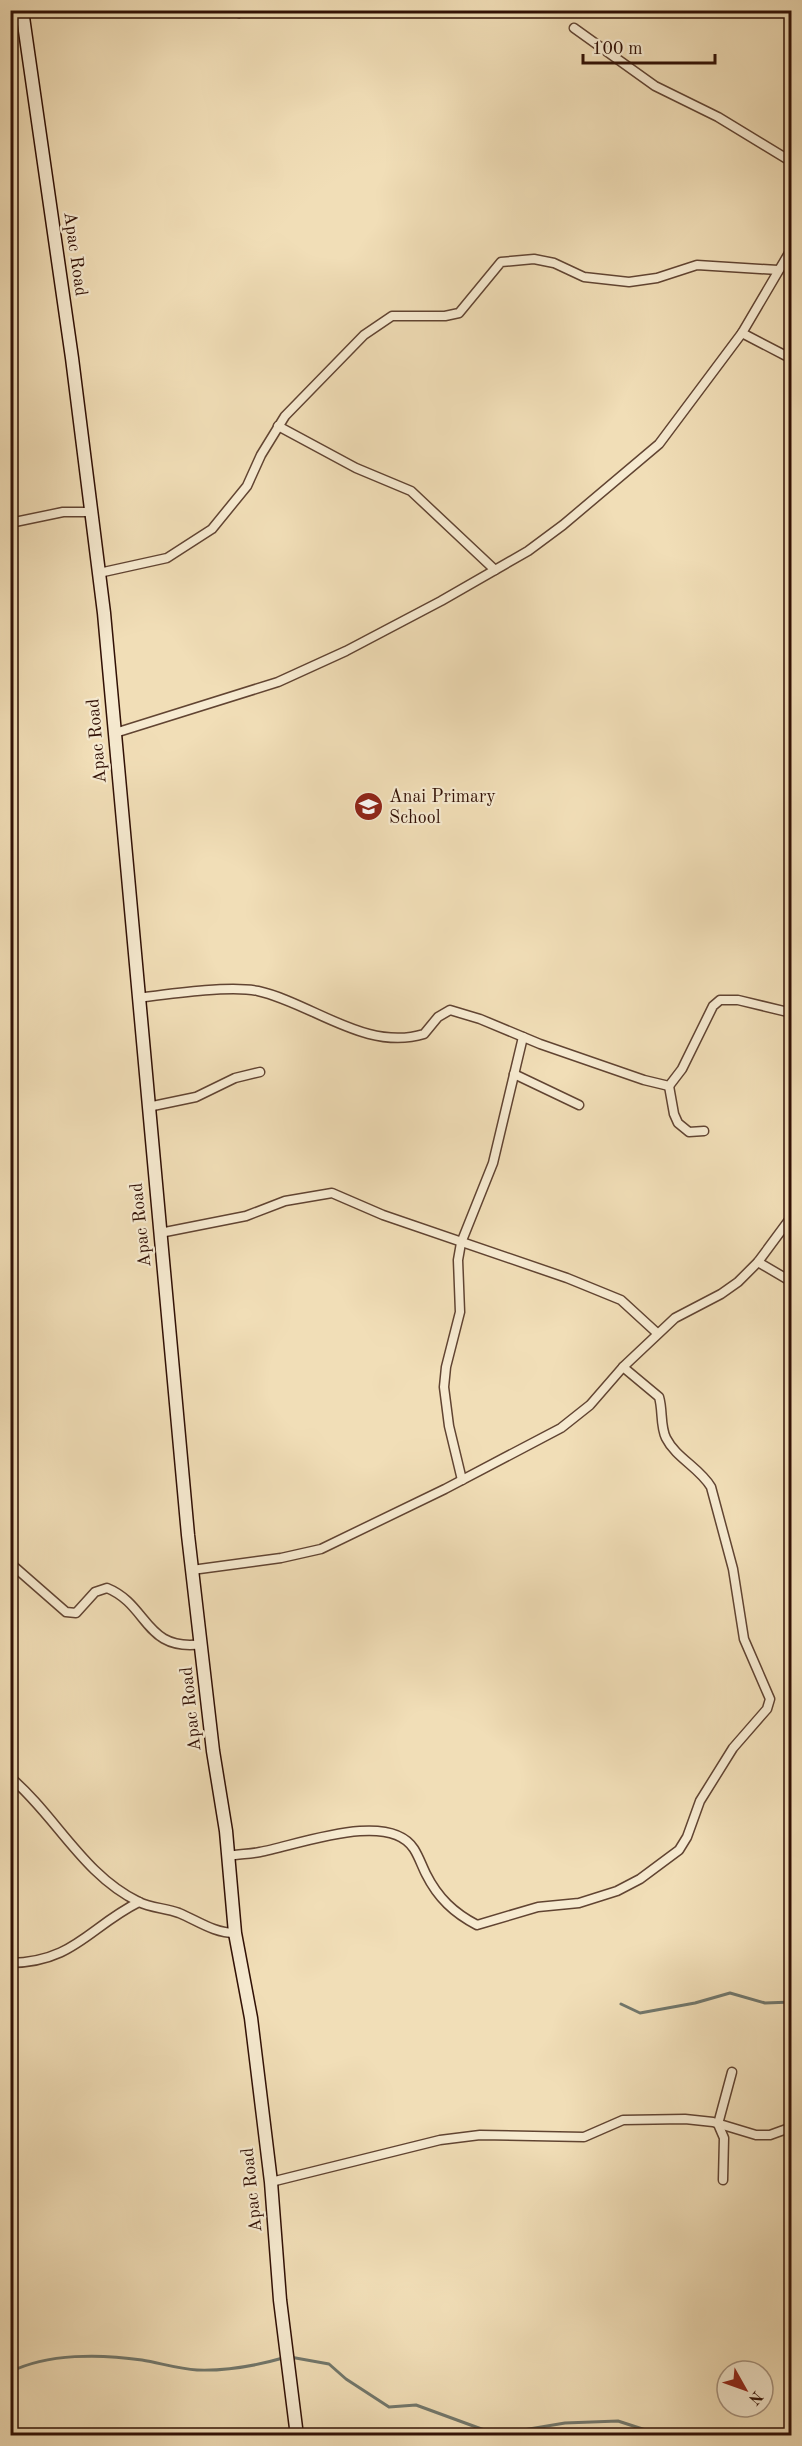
<svg xmlns="http://www.w3.org/2000/svg" width="802" height="2446" font-family="'Old Standard TT',serif">
<rect width="100%" height="100%" fill="#f1deb7"/>
<filter id="stains"><feTurbulence type="fractalNoise" baseFrequency=".00333" numOctaves="4"/><feColorMatrix values="0 0 0 0 .2 0 0 0 0 .09 0 0 0 0 .02 0 0 0 .5 -.17"/></filter>
<radialGradient id="worn" r=".72"><stop offset=".6" stop-color="#630" stop-opacity="0"/><stop offset="1" stop-color="#630" stop-opacity=".3"/></radialGradient>
<g fill="none" stroke-linecap="round" stroke-linejoin="round">
<g stroke="#71776c" stroke-width="3">
<polyline points="621,2004 640,2013 695,2003 730,1993 765,2003 792,2002"/>
<polyline points="290,2357 329,2364 346,2379 389,2407 416,2405 487,2431 505,2433 565,2423 618,2421 664,2436"/>
<path d="M 10,2372 C 48,2353 101,2354 142,2360 C 160,2363 179,2369 197,2370 C 226,2371 255,2366 283,2358"/>
</g>
<defs>
<g id="minor">
<polyline points="234,10 239,13"/>
<polyline points="574,28 655,86 718,117 792,162"/>
<polyline points="742,333 792,359"/>
<polyline points="278,426 356,468 411,491 495,570"/>
<polyline points="10,523 63,512 90,512"/>
<polyline points="99,573 167,558 212,529 247,486 261,455 285,416 364,335 392,316 445,316 459,313 501,262 534,259 554,263 584,277 629,282 657,278 697,265 778,270"/>
<polyline points="115,733 278,682 346,651 441,601 528,551 563,525 659,444 742,333 792,248"/>
<path d="M 138,998 C 169,994 230,985 258,991 C 312,1003 366,1052 424,1034 L 438,1017 L 450,1010 L 480,1019 L 540,1044 L 644,1080 L 669,1086 L 682,1069 L 713,1006 L 720,1000 L 738,1000 L 792,1013"/>
<polyline points="514,1074 579,1105"/>
<polyline points="669,1086 674,1114 678,1123 689,1132 704,1131"/>
<polyline points="148,1107 196,1097 235,1078 260,1072"/>
<polyline points="160,1233 246,1216 285,1201 332,1193 383,1215 567,1278 621,1300 657,1333"/>
<polyline points="758,1262 792,1282"/>
<polyline points="462,1480 449,1426 444,1387 446,1367 460,1312 458,1260 461,1243 493,1163 523,1037"/>
<path d="M 10,1563 L 66,1612 L 76,1613 L 95,1592 L 107,1588 C 149,1605 144,1652 202,1644"/>
<polyline points="192,1570 281,1558 321,1549 445,1489 561,1428 590,1405 623,1367 675,1318 721,1294 738,1282 758,1262 792,1216"/>
<path d="M 10,1777 C 56,1816 83,1875 139,1902 C 151,1908 166,1908 179,1913 C 198,1921 214,1933 235,1933"/>
<path d="M 228,1856 C 239,1854 250,1854 260,1852 C 295,1846 389,1809 414,1849 C 419,1857 422,1866 426,1874 C 438,1898 454,1913 477,1925 L 538,1907 L 579,1903 L 617,1891 L 640,1879 L 679,1850 L 687,1837 L 700,1801 L 733,1748 L 767,1709 L 770,1699 L 744,1639 L 733,1569 L 711,1487 C 700,1468 676,1458 666,1438 C 660,1426 663,1410 659,1397 L 623,1367"/>
<path d="M 10,1963 C 74,1962 89,1927 139,1902"/>
<polyline points="723,2180 724,2138 718,2124 732,2072"/>
<polyline points="271,2182 440,2140 480,2135 584,2137 623,2120 685,2119 713,2122 756,2135 770,2135 792,2127"/>
</g>
<polyline id="secondary" points="22,10 72,358 104,613 188,1535 213,1751 226,1831 235,1933 251,2018 271,2182 280,2300 297,2436"/>
</defs>
<use href="#minor" stroke="#614432" stroke-width="11"/>
<use href="#secondary" stroke="#311005" stroke-width="15"/>
<use href="#minor" stroke="#f6ead0" stroke-width="8"/>
<use href="#secondary" stroke="#f6ead0" stroke-width="12"/>
</g>
<defs>
<symbol id="school-disc" viewBox="-11 -11 22 22"><circle r="9.5" fill="#8f2418" stroke="#f6ead0"/><path d="M0-5L7-2L0 1L-7-2ZM-4 1L0 2.5L4 1V4Q0 6-4 4Z" fill="#fff"/></symbol>
</defs>
<g fill-rule="evenodd">
<use href="#school-disc" x="352" y="790" width="33" height="33"/>
</g>
<g text-anchor="middle" dominant-baseline="central" stroke-width="4.5" stroke-linejoin="round" paint-order="stroke">
<g font-size="18" fill="#311005" stroke="#f6ead0">
<text transform="translate(75 254) rotate(82)">Apac Road</text>
<text transform="translate(97 741) rotate(-95)">Apac Road</text>
<text transform="translate(141 1225) rotate(-96)">Apac Road</text>
<text transform="translate(191 1709) rotate(-96)">Apac Road</text>
<text transform="translate(252 2190) rotate(-96)">Apac Road</text>
</g>
<g font-size="18" fill="#311005" stroke="#f6ead0" text-anchor="start">
<text x="389" y="797">Anai Primary<tspan x="389" dy="21">School</tspan></text>
</g>
</g>
<rect width="802" height="2446" fill="none" stroke="#f1deb7" stroke-width="36"/>
<rect x="12" y="12" width="778" height="2422" fill="none" stroke="#311005" stroke-width="3"/>
<rect x="18" y="18" width="766" height="2410" fill="none" stroke="#311005" stroke-width="1.5"/>
<g transform="translate(745 2389) rotate(130)"><circle r="28" fill="#f6ead0" stroke="#a7937f" stroke-width="1.5"/>
<path d="M0-4.5L10 22L0 15L-10 22Z" fill="#8f2418"/>
<text y="-9" font-size="16" font-weight="bold" text-anchor="middle" fill="#311005">N</text>
</g>
<path d="M583 54v9h132v-9" fill="none" stroke="#311005" stroke-width="3"/>
<text x="592" y="54" font-size="18" fill="#311005" stroke="#f6ead0" stroke-width="4.5" paint-order="stroke">100 m</text>
<rect width="100%" height="100%" filter="url(#stains)"/>
<rect width="100%" height="100%" fill="url(#worn)"/>
</svg>
